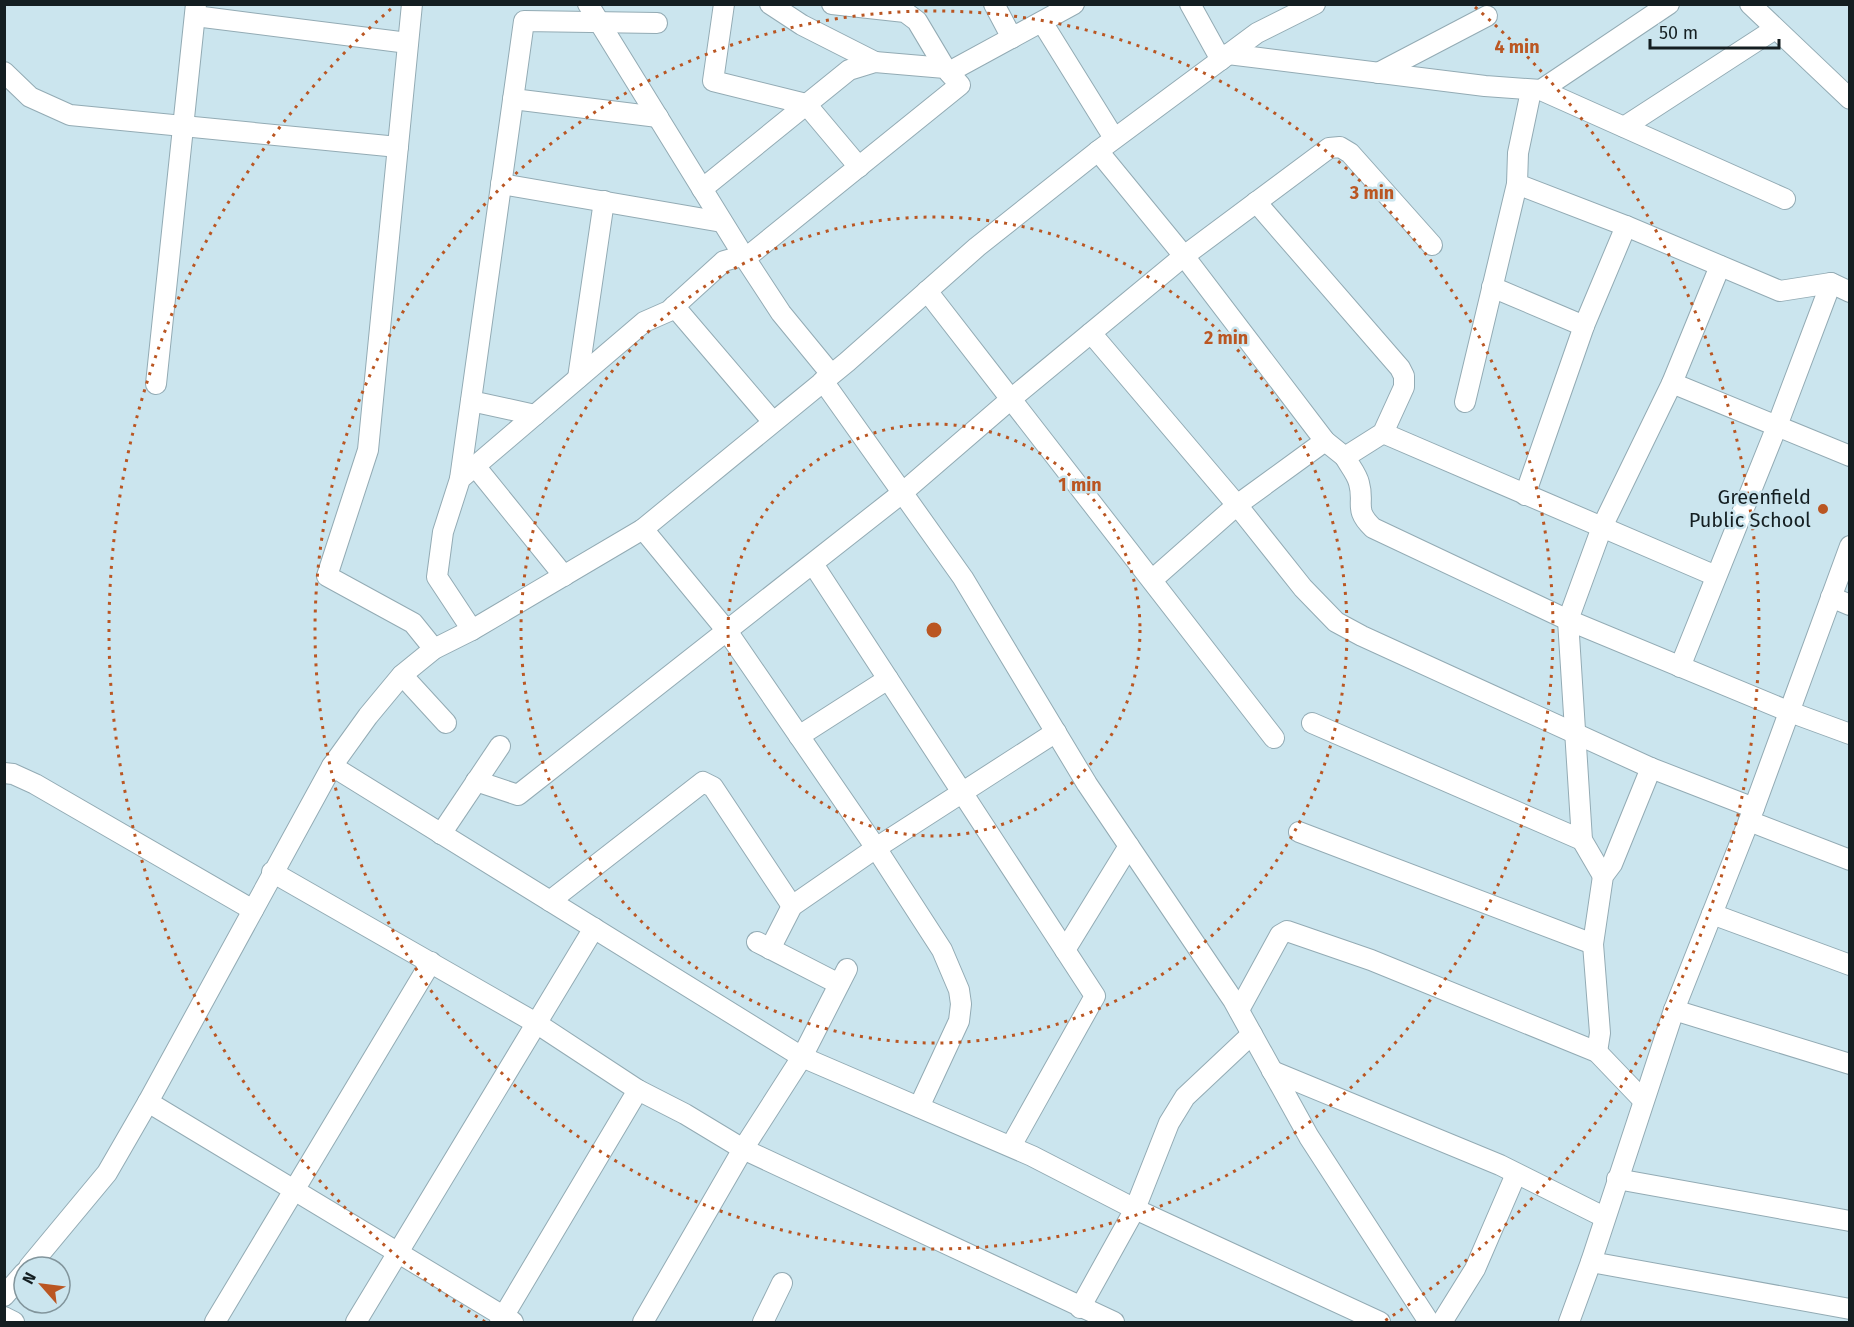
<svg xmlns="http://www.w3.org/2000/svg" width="1854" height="1327" font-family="'Fira Sans',sans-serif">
<rect width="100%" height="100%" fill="#cbe5ee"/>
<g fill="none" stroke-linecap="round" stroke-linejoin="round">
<defs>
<g id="minor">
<polyline points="412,4 368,450 327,576 413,623 434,649"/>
<polyline points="588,4 743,255 781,313 831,374"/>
<polyline points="724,4 713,81 806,104 859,167"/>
<polyline points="770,4 802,25 875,62"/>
<polyline points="832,4 905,12 917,21 945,68"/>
<polyline points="994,4 1012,38"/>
<polyline points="1190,4 1221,60"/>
<polyline points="1750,4 1850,99"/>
<polyline points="195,16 408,43"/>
<polyline points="1042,22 1114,138"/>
<polyline points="1228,54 1485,86 1541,90 1785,199"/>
<polyline points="4,72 30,97 70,115 398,147"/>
<polyline points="949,72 1074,4"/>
<polyline points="1378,73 1487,16"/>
<polyline points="1541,90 1669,4"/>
<polyline points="1531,91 1518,153 1517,184 1626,226 1780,291 1831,283 1850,292"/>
<polyline points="513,99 658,117"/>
<polyline points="1624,127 1775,29"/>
<polyline points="1098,151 1184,256 1325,441 1345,457"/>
<polyline points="501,184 722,222"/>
<path d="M 1256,202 L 1400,368 L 1404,376 L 1404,387 L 1383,433 L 1345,457 C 1349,465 1357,474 1359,483 C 1365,504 1353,509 1373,528 L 1568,620 L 1790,712 L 1850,734"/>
<polyline points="1492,287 1584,326"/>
<polyline points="927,291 1274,738"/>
<polyline points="674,306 773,422"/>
<polyline points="1091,333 1237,505 1303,588 1336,622 1362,636 1651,768 1754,808"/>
<polyline points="578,378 604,201"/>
<polyline points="823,381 963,578 1087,784 1233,1000 1309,1137 1429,1322"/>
<polyline points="1672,383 1850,456"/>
<polyline points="156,384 196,4"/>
<polyline points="471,401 535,415"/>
<polyline points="1465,402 1517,184"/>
<polyline points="1383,433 1716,576"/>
<polyline points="475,466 564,576"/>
<polyline points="460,479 524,21 657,23"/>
<polyline points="1525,495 1584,326 1626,226"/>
<polyline points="643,529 727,631 876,848 942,950 959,990 961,1004 959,1021 919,1107"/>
<polyline points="813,564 1095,996 1011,1146"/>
<polyline points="1152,580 1237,505 1325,441"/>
<polyline points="1831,597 1850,605"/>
<polyline points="472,630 437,577 443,532 460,479 644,322 669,311 724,261 752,253 960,85 945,68 875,62 849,70 702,189"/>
<polyline points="1680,667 1777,426 1831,283"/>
<polyline points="402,675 446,723"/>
<polyline points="1312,723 1582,840"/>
<polyline points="799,736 888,679"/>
<polyline points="332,766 802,1057 1032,1156 1135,1209 1380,1322"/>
<polyline points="4,773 13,774 35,784 253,910"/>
<polyline points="476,781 518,795 902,493 1011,399 1184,256 1329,148 1340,147 1350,153 1432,245"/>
<polyline points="1749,821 1850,860"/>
<polyline points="1299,832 1593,944"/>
<polyline points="441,834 500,746"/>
<polyline points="272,872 536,1023 638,1090 685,1114 743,1149 1114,1322"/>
<polyline points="1603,876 1582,840 1568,620 1602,527 1672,383 1720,266"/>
<polyline points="550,901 703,782 713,787 792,906"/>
<polyline points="1712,914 1850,965"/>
<polyline points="757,942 839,984"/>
<polyline points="770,949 792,906 876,848 1056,732"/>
<polyline points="1065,950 1129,846"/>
<polyline points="1239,1010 1280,935 1287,931 1371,960 1597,1052 1643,1100"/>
<polyline points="1674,1010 1850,1064"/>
<polyline points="1597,1052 1600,1033 1593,944 1603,876 1612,864 1651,768"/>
<polyline points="1272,1071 1500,1165 1604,1217"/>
<polyline points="148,1102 513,1322"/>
<polyline points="1617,1179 1850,1221"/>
<polyline points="1591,1262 1850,1309"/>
<polyline points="29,1267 107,1173 148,1102 332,766 368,716 402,675 434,649 472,630 643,529 847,362 977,247 1098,151 1257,33 1315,4"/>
<polyline points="4,1296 24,1273"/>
<polyline points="1080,1308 1135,1209 1169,1123 1185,1097 1252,1034"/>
<polyline points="4,1317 14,1322"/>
<polyline points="215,1322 431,962"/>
<polyline points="356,1322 594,928"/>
<polyline points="500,1322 638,1090"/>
<polyline points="643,1322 743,1149 802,1057 847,969"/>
<polyline points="763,1322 782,1283"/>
<polyline points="1442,1322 1475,1269 1516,1174"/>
<polyline points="1569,1322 1591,1262 1674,1010 1754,808 1850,546"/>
</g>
</defs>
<use href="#minor" stroke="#93abb4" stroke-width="22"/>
<use href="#minor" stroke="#fff" stroke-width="20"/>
</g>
<g fill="none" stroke="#ba5622" stroke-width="3" stroke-dasharray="3 6">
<circle cx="934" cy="630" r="206"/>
<circle cx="934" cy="630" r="413"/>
<circle cx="934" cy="630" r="619"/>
<path d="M485 1322A825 825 0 0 1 393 7M1475 7A825 825 0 0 1 1383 1322"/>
</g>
<circle fill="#ba5622" stroke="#cbe5ee" stroke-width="2" cx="1823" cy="509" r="6"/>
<g text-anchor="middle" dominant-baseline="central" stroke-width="5" stroke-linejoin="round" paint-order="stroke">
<g font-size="20" fill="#141e21" stroke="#cbe5ee" text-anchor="end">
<text x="1811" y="497">Greenfield<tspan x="1811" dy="23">Public School</tspan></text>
</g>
</g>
<circle cx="934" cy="630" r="9" fill="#ba5622" stroke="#cbe5ee" stroke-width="3"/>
<g font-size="18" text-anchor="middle" font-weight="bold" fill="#ba5622" stroke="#cbe5ee" stroke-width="5" stroke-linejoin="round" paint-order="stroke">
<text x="1517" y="53">4 min</text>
<text x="1372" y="199">3 min</text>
<text x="1226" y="344">2 min</text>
<text x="1080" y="491">1 min</text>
</g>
<rect width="1854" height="1327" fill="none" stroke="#141e21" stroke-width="12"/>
<g transform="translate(42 1285) rotate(298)"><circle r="28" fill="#cbe5ee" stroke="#82959c" stroke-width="1.5"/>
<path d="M0-4.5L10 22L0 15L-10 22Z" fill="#ba5622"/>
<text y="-9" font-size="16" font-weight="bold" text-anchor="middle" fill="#141e21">N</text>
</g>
<path d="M1650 39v9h129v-9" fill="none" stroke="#141e21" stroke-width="3"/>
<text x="1659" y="39" font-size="18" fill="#141e21" stroke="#cbe5ee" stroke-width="4.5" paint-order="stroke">50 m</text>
</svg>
